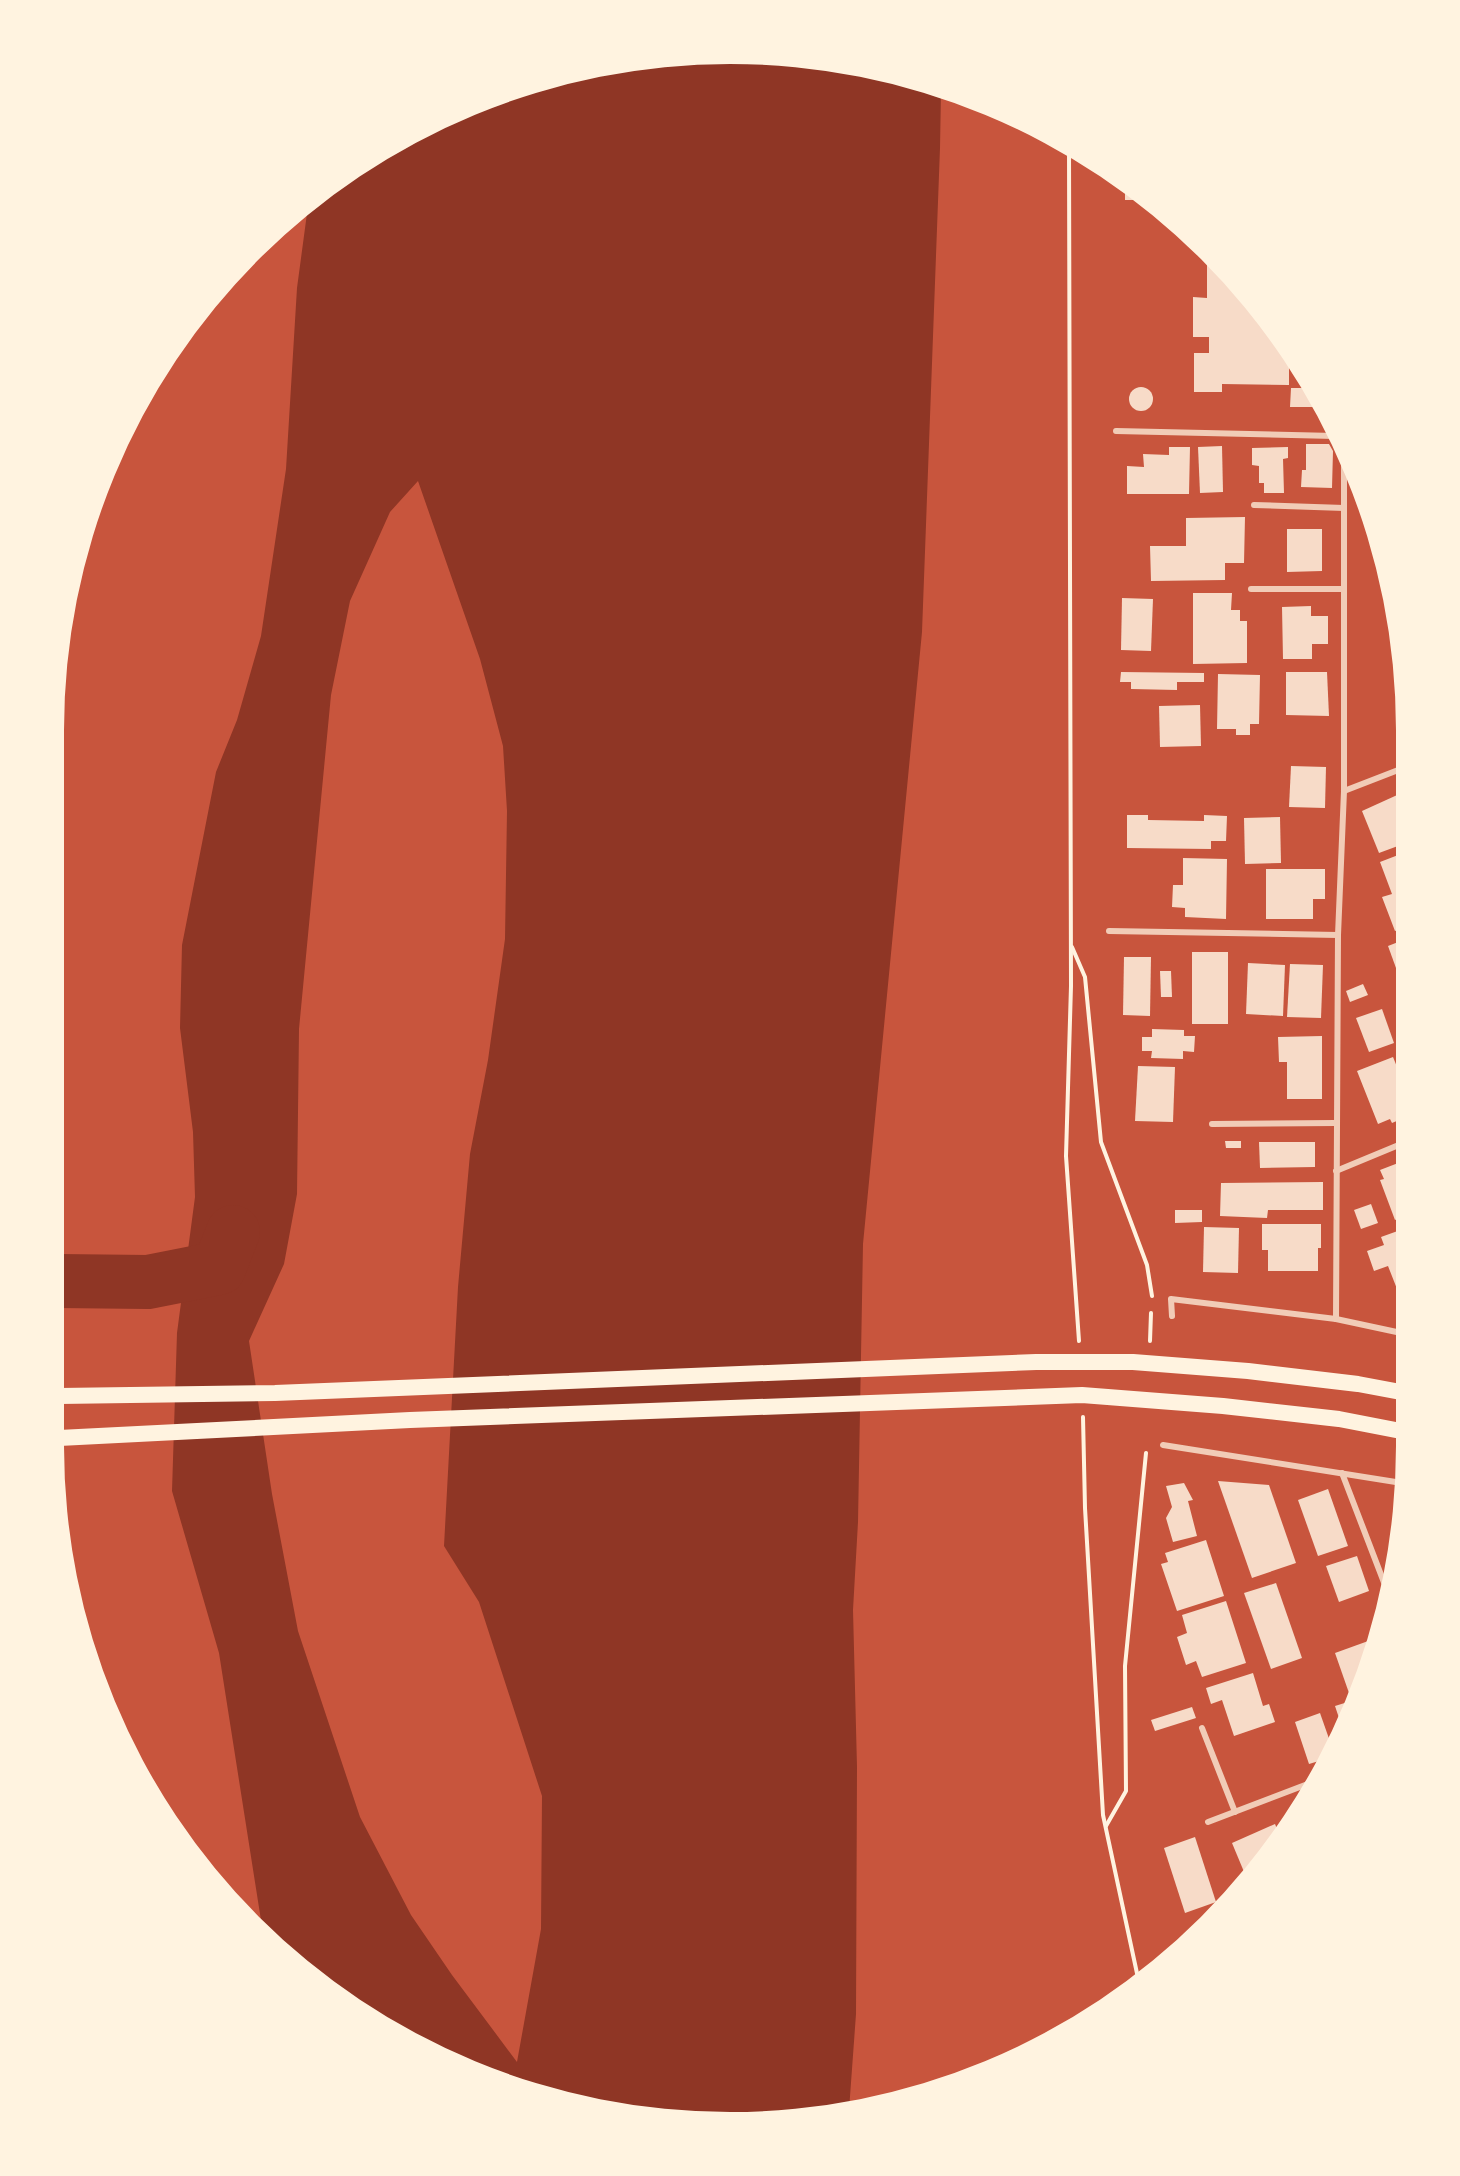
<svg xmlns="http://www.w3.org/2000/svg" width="1460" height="2176" font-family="'Work Sans',sans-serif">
<rect width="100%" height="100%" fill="#c8553d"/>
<path fill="#8f3625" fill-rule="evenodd" d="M 730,54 L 862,67 L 941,91 L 940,148 L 922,632 L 863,1244 L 858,1522 L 853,1610 L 857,1767 L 856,2014 L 849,2110 L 685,2121 L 555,2099 L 472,2071 L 318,1982 L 263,1933 L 219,1653 L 172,1491 L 177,1333 L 195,1197 L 193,1132 L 180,1028 L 182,945 L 216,772 L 237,720 L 261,636 L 286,469 L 297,288 L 308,206 L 354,168 L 471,106 L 598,67 ZM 418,481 L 480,659 L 503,746 L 507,811 L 505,939 L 488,1060 L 470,1154 L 458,1287 L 444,1546 L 479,1602 L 542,1796 L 541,1929 L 517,2062 L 452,1975 L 411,1915 L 360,1817 L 298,1631 L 272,1494 L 249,1341 L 284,1264 L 297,1194 L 299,1029 L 331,695 L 350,601 L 390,512 Z"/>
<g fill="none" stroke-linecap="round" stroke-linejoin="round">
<polyline stroke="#8f3625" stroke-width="54" points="58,1281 148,1282 219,1268 233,1232"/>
</g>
<g fill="#f7dbc8">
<polygon points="1125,184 1131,188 1145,200 1125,200"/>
<polygon points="1207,251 1264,320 1264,332 1274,332 1289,351 1289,385 1222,384 1222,392 1194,392 1194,353 1209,353 1209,337 1193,337 1193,297 1207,298"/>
<polygon points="1303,374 1311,389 1320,407 1290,407 1291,388 1303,388"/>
<circle cx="1141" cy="399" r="12"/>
<polygon points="1306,444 1329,444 1333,451 1332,488 1301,487 1302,470 1306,470"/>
<polygon points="1222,446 1223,492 1200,493 1198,447"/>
<polygon points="1169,447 1190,447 1189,494 1127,494 1127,466 1144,467 1143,454 1169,455"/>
<polygon points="1288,447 1288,458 1283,459 1284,493 1264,493 1264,483 1259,483 1259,466 1252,465 1252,448"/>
<polygon points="1245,517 1244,563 1225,563 1225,580 1151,581 1150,546 1186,546 1186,518"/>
<polygon points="1287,529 1322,529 1322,571 1287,572"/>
<polygon points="1193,593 1232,593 1231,610 1240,610 1240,621 1247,621 1247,663 1193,664"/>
<polygon points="1122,598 1153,599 1151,651 1121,650"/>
<polygon points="1311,606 1311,616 1328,616 1328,644 1312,644 1312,659 1283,659 1282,607"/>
<polygon points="1121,672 1204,673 1204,682 1177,682 1177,690 1131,689 1131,682 1120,682"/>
<polygon points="1286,672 1327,672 1329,716 1286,715"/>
<polygon points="1218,674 1260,675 1259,724 1250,724 1250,735 1236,735 1236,729 1217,729"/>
<polygon points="1200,705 1201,746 1160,747 1159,706"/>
<polygon points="1291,766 1326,767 1325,808 1289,807"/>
<polygon points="1406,791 1406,843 1379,853 1362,811"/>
<polygon points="1127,815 1148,815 1148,820 1204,821 1204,815 1227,816 1226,841 1211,841 1211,849 1127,848"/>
<polygon points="1280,817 1281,863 1245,864 1244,818"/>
<polygon points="1406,852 1406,927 1395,931 1382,897 1392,894 1380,862"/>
<polygon points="1183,858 1227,859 1226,919 1185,917 1185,908 1172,907 1173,885 1183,885"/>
<polygon points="1266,869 1325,869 1325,899 1313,899 1313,919 1266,919"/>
<polygon points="1406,939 1406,964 1396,968 1388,946"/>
<rect x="1192" y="952" width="36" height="72"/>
<polygon points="1124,957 1151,957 1150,1016 1123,1015"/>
<polygon points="1248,963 1285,965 1283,1016 1246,1014"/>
<polygon points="1290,964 1323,965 1321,1018 1287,1017"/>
<polygon points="1160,971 1171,971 1172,997 1161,997"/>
<polygon points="1406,977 1406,1004 1397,980"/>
<polygon points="1363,984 1368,995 1350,1002 1346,991"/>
<polygon points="1382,1009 1394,1043 1369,1052 1356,1018"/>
<polygon points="1152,1029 1184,1030 1184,1036 1195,1036 1194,1052 1183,1051 1183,1059 1151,1058 1152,1051 1142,1051 1142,1037 1152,1037"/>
<polygon points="1322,1036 1322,1099 1287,1099 1287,1062 1279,1062 1278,1037"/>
<polygon points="1393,1057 1406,1089 1406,1117 1392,1123 1390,1119 1378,1124 1357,1071"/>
<polygon points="1138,1066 1175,1067 1173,1122 1135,1121"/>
<polygon points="1225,1141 1241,1141 1241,1148 1226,1148"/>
<polygon points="1259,1142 1315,1142 1315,1167 1260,1168"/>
<polygon points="1406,1160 1406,1215 1395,1220 1380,1180 1384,1179 1380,1170"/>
<polygon points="1323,1182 1323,1210 1268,1210 1267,1218 1220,1216 1221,1183"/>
<polygon points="1371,1204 1378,1223 1361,1229 1354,1210"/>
<polygon points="1175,1210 1202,1210 1202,1222 1175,1223"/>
<polygon points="1262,1224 1321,1224 1321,1248 1318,1248 1318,1271 1268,1271 1268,1250 1262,1250"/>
<polygon points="1204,1227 1239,1228 1238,1273 1203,1272"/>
<polygon points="1406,1228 1406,1291 1399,1294 1388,1266 1374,1271 1367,1251 1384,1245 1381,1237"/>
<polygon points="1218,1481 1269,1485 1296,1563 1252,1578"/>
<polygon points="1184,1483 1193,1500 1188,1501 1197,1536 1173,1542 1166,1518 1172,1507 1166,1486"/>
<polygon points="1328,1489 1348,1546 1318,1556 1298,1500"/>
<polygon points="1206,1540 1224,1596 1177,1611 1161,1564 1168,1562 1165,1553"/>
<polygon points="1357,1556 1369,1591 1339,1602 1326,1566"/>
<polygon points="1276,1583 1302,1658 1271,1669 1244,1593"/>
<polygon points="1226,1601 1246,1663 1202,1677 1196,1661 1186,1665 1177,1637 1187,1633 1182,1615"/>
<polygon points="1371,1640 1354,1691 1349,1693 1335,1653"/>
<polygon points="1253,1673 1263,1706 1269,1704 1275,1722 1234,1736 1222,1700 1211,1704 1206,1688"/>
<polygon points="1351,1701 1342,1727 1335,1706"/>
<polygon points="1192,1707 1196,1718 1155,1731 1151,1720"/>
<polygon points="1320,1713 1333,1750 1329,1758 1309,1764 1295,1722"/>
<polygon points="1275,1824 1280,1836 1267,1857 1247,1879 1232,1843"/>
<polygon points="1195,1837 1216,1902 1185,1913 1164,1848"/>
</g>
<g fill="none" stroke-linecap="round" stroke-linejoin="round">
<g stroke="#fff3e0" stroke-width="4">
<polyline points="1069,148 1071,986 1066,1156 1079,1341"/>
<polyline points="1072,947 1085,977 1101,1142 1147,1265 1152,1296"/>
<polyline points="1150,1341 1151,1313"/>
<polyline points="1083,1417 1085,1508 1103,1815 1138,1978"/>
<polyline points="1106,1826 1126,1791 1125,1666 1146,1453"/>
</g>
<g stroke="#f1ccb7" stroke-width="6">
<polyline points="1116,431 1335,436"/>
<polyline points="1254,505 1344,508"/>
<polyline points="1251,589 1344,589"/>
<polyline points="1344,791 1406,767"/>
<polyline points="1109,931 1338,935"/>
<polyline points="1212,1124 1336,1123"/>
<polyline points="1336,1171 1406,1142"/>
<polyline points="1172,1316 1171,1299 1336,1319 1406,1334"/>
<polyline points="1336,1319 1338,935 1344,791 1344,452"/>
<polyline points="1163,1445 1402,1483"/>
<polyline points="1342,1473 1388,1593"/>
<polyline points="1202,1728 1235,1812"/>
<polyline points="1208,1822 1313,1782"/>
</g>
<g stroke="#fff3e0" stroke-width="16">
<polyline points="59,1396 275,1393 1036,1362 1133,1362 1248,1371 1358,1384 1406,1393"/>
<polyline points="59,1438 410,1420 1082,1395 1223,1406 1339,1419 1406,1432"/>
</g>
</g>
<path d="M0 0H1460V2176H0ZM730 64H730A666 666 0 0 1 1396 730V1446A666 666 0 0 1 730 2112H730A666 666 0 0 1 64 1446V730A666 666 0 0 1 730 64Z" fill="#fff3e0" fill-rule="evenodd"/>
</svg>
